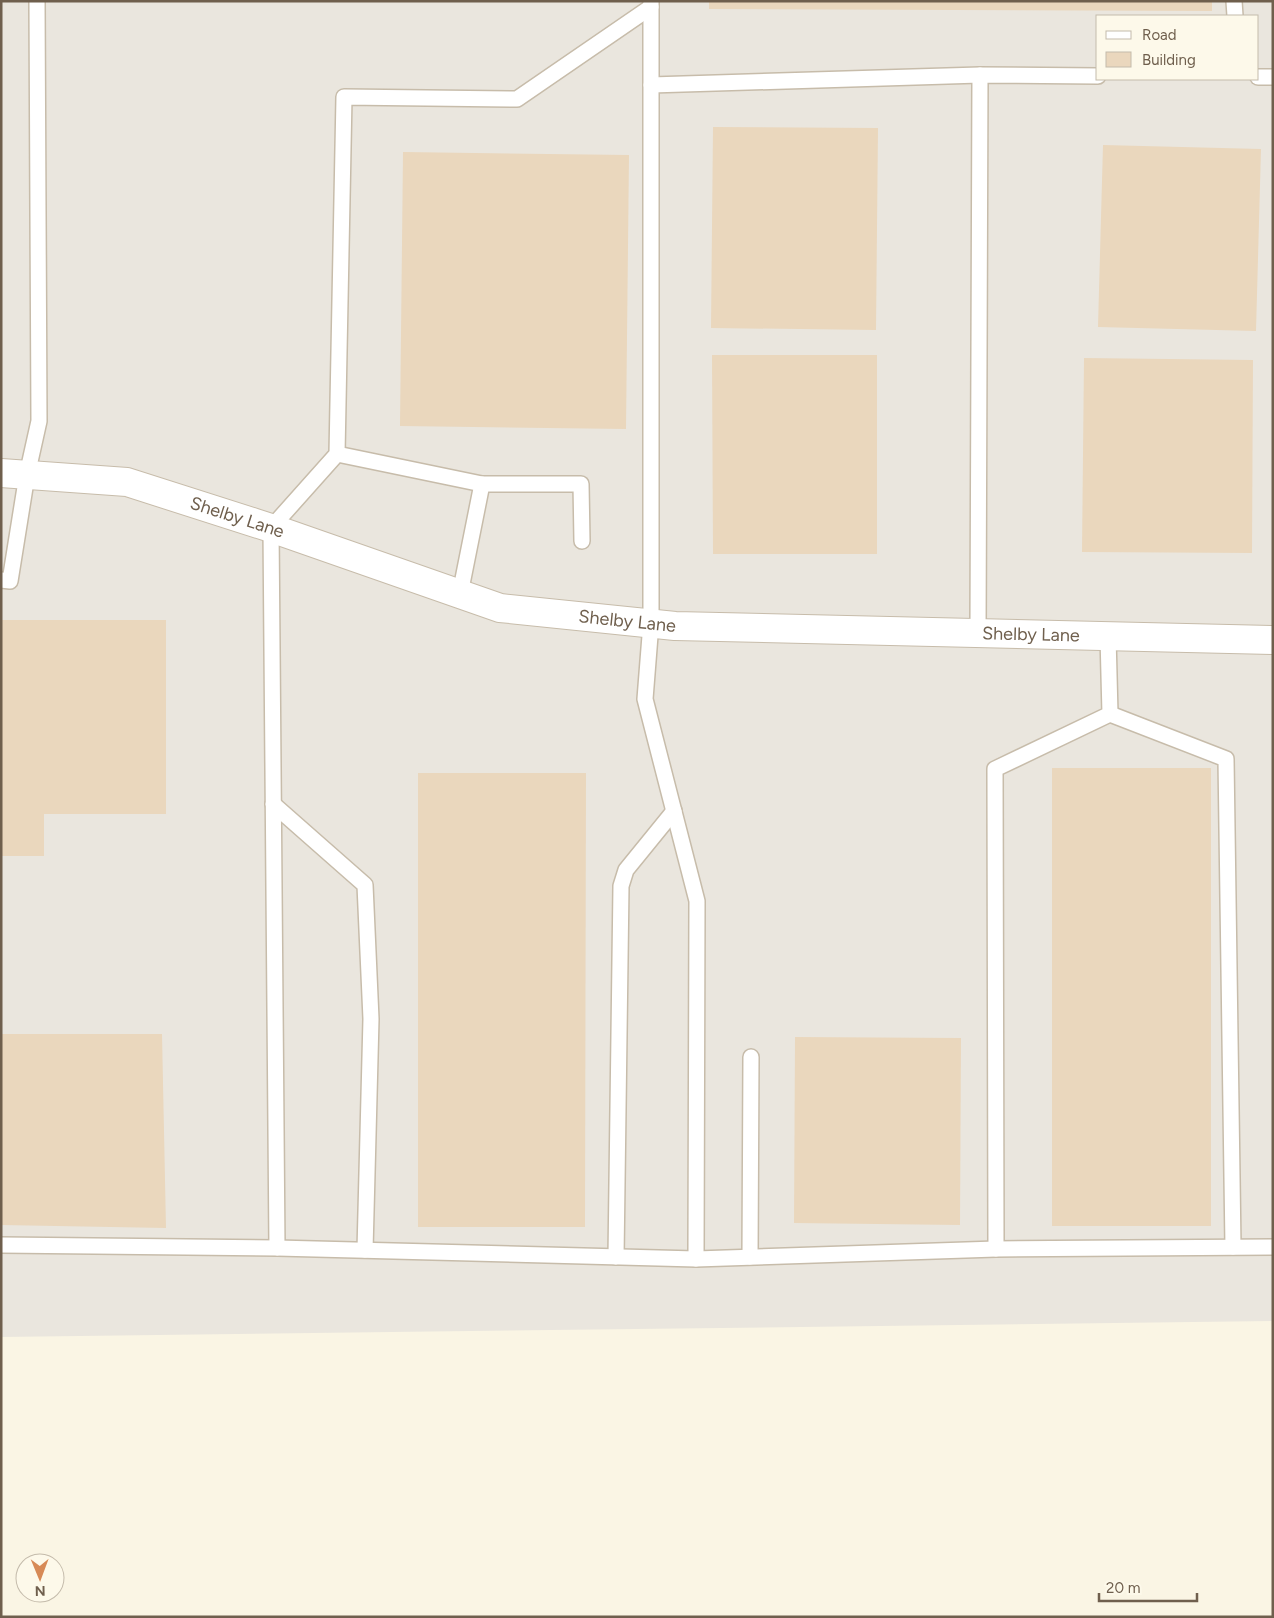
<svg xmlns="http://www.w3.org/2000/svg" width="1274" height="1618" font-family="Figtree,sans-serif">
<rect width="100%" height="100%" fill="#faf5e4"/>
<path fill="#eae6de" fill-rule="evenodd" d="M 1,1 L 1273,1 L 1273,1321 L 1,1337 ZM 1098,16 L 1258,16 L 1258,79 L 1098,79 Z"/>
<g fill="#ead7bd">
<polygon points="709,1 1212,1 1212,11 709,9"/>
<polygon points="713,127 878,128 876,330 711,328"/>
<polygon points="1103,145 1261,149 1256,331 1098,327"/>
<polygon points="403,152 629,155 626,429 400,426"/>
<polygon points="712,355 877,355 877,554 713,554"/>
<polygon points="1084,358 1253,360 1252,553 1082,552"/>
<polygon points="1,620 166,620 166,814 44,814 44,856 1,856"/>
<rect x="1052" y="768" width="159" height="458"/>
<polygon points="418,773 586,773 585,1227 418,1227"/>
<polygon points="1,1034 162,1034 166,1228 1,1225"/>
<polygon points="795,1037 961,1038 960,1225 794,1223"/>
</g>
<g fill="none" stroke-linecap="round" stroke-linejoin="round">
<defs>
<g id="service">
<polyline points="651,1 651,623 645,699 697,901 696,1259"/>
<polyline points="1234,1 1235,16"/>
<polyline points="1258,77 1273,77"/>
<polyline points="651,85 980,75 1098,76"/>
<polyline points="337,454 482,484 460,594"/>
<polyline points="482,484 581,484 582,541"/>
<polyline points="1,580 10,581 27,475 39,421 37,1"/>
<polyline points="978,633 980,75"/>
<polyline points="1110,714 1226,759 1233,1247"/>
<polyline points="273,804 365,885 371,1019 365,1250"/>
<polyline points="1,1245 277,1248 696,1259 996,1249 1273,1247"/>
<polyline points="277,1248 271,528 337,454 344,97 517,99 651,7"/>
<polyline points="996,1249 995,769 1110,714 1108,636"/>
<polyline points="616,1257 621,886 626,870 674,811"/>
<polyline points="750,1257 751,1057"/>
</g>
<g id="minor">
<path id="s1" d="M 1,473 L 127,482 L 271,528 L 500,608 L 675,626 L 1273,640"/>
</g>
</defs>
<use href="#service" stroke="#c7bcaa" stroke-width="18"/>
<use href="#minor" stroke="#c7bcaa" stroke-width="30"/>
<use href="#service" stroke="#fff" stroke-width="15"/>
<use href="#minor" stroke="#fff" stroke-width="28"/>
</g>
<g text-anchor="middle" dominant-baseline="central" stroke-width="4" stroke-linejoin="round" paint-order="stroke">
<g font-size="18" fill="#6f5f4d" stroke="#fdf9ea">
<text stroke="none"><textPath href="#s1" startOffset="242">Shelby Lane</textPath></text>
<text stroke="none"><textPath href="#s1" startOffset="648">Shelby Lane</textPath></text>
<text stroke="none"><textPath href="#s1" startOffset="1052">Shelby Lane</textPath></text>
</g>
</g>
<rect width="1274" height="1618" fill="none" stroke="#6f5f4d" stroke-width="5"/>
<rect x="1096" y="15" width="162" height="65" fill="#fdf9ea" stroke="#c4bbab"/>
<rect x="1106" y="31" width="25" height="8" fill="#ffffff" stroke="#c4bbab"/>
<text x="1142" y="40" font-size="15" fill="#6f5f4d">Road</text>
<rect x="1106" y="52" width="25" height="15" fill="#ead7bd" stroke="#c4bbab"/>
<text x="1142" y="65" font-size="15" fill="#6f5f4d">Building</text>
<g transform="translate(40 1578) rotate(179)"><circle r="24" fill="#fdf9ea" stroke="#c4bbab"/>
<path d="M0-4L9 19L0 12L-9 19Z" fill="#d78a56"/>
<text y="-8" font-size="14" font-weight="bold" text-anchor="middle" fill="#6f5f4d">N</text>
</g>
<path d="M1099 1593v8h98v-8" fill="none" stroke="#6f5f4d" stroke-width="2.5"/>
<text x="1106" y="1593" font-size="15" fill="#6f5f4d" stroke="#fdf9ea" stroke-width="4" paint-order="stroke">20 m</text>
</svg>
